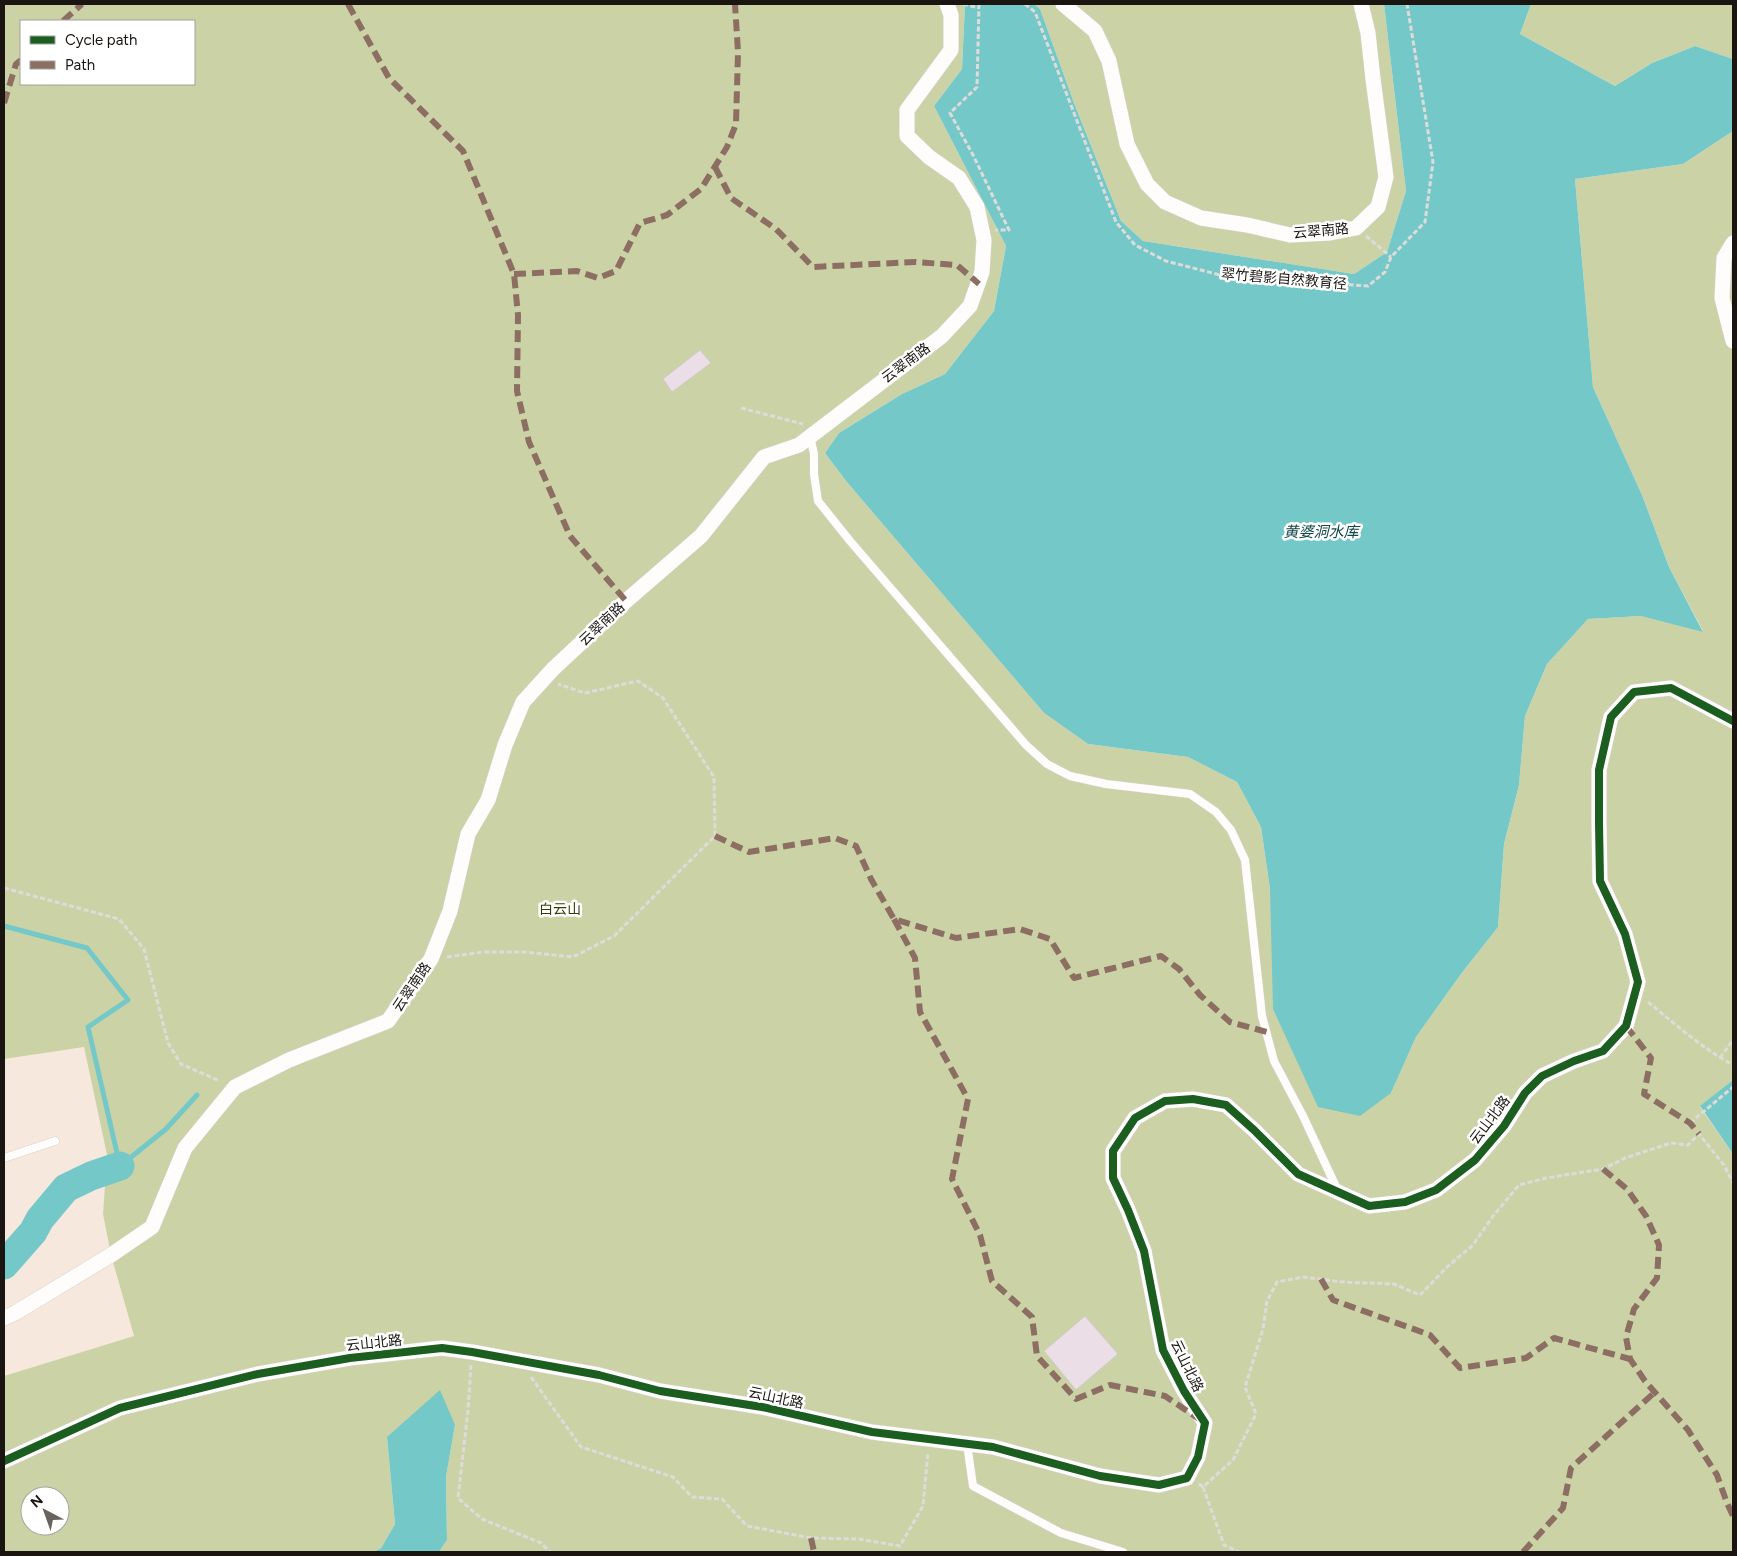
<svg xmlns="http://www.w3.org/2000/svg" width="1737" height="1556" font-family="Figtree,'Noto Sans SC',sans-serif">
<rect width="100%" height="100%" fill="#faf3ee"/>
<polygon fill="#f7e8dd" points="84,1046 107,1155 103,1214 111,1255 134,1336 4,1376 4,1059"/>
<g fill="#cbd3a6" fill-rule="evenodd">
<path d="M 4,4 L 965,4 L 962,69 L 934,106 L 1006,246 L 994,311 L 945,374 L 902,394 L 839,433 L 825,453 L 846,481 L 1044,713 L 1088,744 L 1188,757 L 1237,782 L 1261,827 L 1270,889 L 1391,1093 L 1416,1037 L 1461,974 L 1498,927 L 1504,844 L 1519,785 L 1525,716 L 1547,664 L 1588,619 L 1641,616 L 1703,631 L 1669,567 L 1642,495 L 1593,387 L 1575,179 L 1683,164 L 1733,131 L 1733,1080 L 1700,1107 L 1733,1154 L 1733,1552 L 439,1552 L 447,1540 L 446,1477 L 455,1425 L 387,1437 L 395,1524 L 381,1548 L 373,1552 L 4,1552 L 4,1376 L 134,1336 L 111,1255 L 103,1214 L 107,1155 L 84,1047 L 4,1059 ZM 21,21 L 194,21 L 194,84 L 21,84 ZM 30,1496 L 60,1496 L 60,1526 L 30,1526 Z"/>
<polygon points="1034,4 1384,4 1406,191 1387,252 1354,274 1143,241 1121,221 1074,103 1040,9"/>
<polygon points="1531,4 1733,4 1733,59 1695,46 1652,63 1615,86 1520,34"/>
</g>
<g fill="#75c8c8">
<polygon points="965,4 1034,4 1040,9 1074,103 1121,221 1143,241 1354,274 1387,252 1406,191 1384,4 1531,4 1520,34 1615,86 1652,63 1695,46 1733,59 1733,131 1683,164 1575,179 1593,387 1642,495 1669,567 1703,632 1641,616 1588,619 1547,664 1525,716 1519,785 1504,844 1498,927 1461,974 1416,1037 1391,1093 1360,1116 1318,1107 1273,1009 1270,889 1261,827 1237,782 1188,757 1088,744 1044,713 846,481 825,453 839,433 902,394 945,374 994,311 1006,246 934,106 962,69"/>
<polygon points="1733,1080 1733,1154 1700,1106"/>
<polygon points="440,1390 455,1425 446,1477 447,1540 439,1552 373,1552 381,1548 395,1524 387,1437"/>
</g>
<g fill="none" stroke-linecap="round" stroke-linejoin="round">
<polyline stroke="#75c8c8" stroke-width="5" points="4,926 87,948 128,1000 88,1027 120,1166 166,1129 197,1095"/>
<polyline stroke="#75c8c8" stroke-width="29" points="4,1265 33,1232 40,1219 66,1188 91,1176 120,1166"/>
</g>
<g fill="#ebdee7" stroke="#cfc9ca">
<polygon points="700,350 711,363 672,392 663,379"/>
<polygon points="1085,1316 1118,1354 1076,1390 1044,1351"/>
</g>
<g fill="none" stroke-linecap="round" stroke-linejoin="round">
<defs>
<g id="service">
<polyline points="810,436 814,454 814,474 818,501 850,541 1026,745 1047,764 1070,776 1106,784 1190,794 1216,812 1231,830 1245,860 1262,1016 1274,1061 1303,1116 1338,1191"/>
<polyline points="4,1158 55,1141"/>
<polyline points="967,1444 973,1486 1061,1533 1123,1552"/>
</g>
<g id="minor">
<polyline points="1063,4 1095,31 1109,61 1127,144 1147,184 1165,202 1201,218 1247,225 1290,235 1330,233 1356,228 1378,207 1386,177 1373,79 1368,33 1361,4"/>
<polyline points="1733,243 1724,258 1722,298 1733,341"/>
<polyline points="4,1318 15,1313 111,1255 152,1227 185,1148 235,1087 289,1060 388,1021 431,959 450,911 468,834 488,800 505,745 523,702 553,669 626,601 701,536 764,457 799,445 942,336 970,306 982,272 984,240 977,207 959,178 929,157 907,136 907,110 951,50 951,15 947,4"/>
<polyline points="4,1461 120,1408 258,1374 350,1358 442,1348 472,1352 599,1375 660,1391 762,1407 872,1432 993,1447 1100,1476 1159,1485 1187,1478 1198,1457 1205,1423 1184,1391 1163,1350 1144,1251 1128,1210 1113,1178 1113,1151 1135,1118 1165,1101 1193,1099 1226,1105 1254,1130 1298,1174 1369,1206 1405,1202 1436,1190 1475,1160 1504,1126 1525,1093 1542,1076 1574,1061 1603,1051 1626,1026 1638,982 1625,934 1600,881 1599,823 1599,770 1611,717 1634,692 1671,688 1733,721"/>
</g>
</defs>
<use href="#service" stroke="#d7d1cd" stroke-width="9"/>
<use href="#minor" stroke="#d7d1cd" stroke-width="16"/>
<g stroke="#dedcda" stroke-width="3" stroke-dasharray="5 2.5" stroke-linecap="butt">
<polyline points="963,4 979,8"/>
<polyline points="979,4 977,87 950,113 973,155 1009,230 995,230"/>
<polyline points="1025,4 1035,12 1116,222 1135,245 1166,261 1228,277 1368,286 1385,272 1391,257 1425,222 1433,162 1407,4"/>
<polyline points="1366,236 1391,257"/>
<polyline points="741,408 803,424"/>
<polyline points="4,888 119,919 144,949 168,1043 181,1064 220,1081"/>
<polyline points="447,957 483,952 523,952 573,957 614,936 715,836 714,777 663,698 638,681 585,693 558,684"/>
<path d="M 1648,1002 C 1675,1024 1702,1048 1733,1065"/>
<polyline points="1720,1058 1733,1040"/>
<polyline points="1690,1123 1733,1087"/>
<polyline points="471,1365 468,1410 458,1498 482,1519 541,1543 550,1552"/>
<polyline points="531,1377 581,1447 673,1477 692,1497 722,1499 747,1526 811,1538 859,1539 900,1546 923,1506 928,1452"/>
<polyline points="1199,1484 1203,1487 1233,1460 1256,1414 1245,1387 1263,1329 1267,1301 1277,1282 1303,1277 1342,1282 1394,1284 1420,1295 1448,1266 1473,1245 1493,1216 1519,1185 1546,1178 1603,1169 1625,1158 1671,1143 1688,1145 1699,1134 1724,1165 1733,1183"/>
<polyline points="1203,1487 1224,1545 1239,1552"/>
</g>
<use href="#service" stroke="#fefdfc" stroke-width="8"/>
<use href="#minor" stroke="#fefdfc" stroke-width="15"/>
<g stroke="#8d6e63" stroke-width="6" stroke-dasharray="12 6" stroke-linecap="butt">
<polyline points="348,4 389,78 463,151 514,274 518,315 517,391 529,442 570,536 626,601"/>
<polyline points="63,21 82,4"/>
<polyline points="4,103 16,64 21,60"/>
<polyline points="715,167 731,198 776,229 813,267 915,262 957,265 979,284"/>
<polyline points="514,274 577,271 598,278 616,271 640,223 667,215 701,189 727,147 736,124 738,52 735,4"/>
<polyline points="715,836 749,852 835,838 856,846 871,879 894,919 956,938 1020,929 1050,939 1074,978 1161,956 1179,969 1200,995 1230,1022 1267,1032"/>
<polyline points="894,919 915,958 920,1012 968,1099 952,1179 980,1235 992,1281 1032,1317 1037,1356 1076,1399 1110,1385 1165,1396 1199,1419"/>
<polyline points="1626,1026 1651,1058 1644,1094 1690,1123 1699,1134"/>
<polyline points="1603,1169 1627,1189 1646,1216 1659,1245 1657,1278 1634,1309 1626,1337 1630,1359 1645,1381 1688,1430 1717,1475 1727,1503 1733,1516"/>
<polyline points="1321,1279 1333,1300 1430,1335 1460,1368 1526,1358 1554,1338 1630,1359"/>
<polyline points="811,1538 814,1552"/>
<polyline points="1523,1552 1563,1508 1571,1468 1655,1392"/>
</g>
<defs>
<polyline id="cycleway" points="4,1461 120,1408 258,1374 350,1358 442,1348 472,1352 599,1375 660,1391 762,1407 872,1432 993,1447 1100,1476 1159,1485 1187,1478 1198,1457 1205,1423 1184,1391 1163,1350 1144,1251 1128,1210 1113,1178 1113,1151 1135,1118 1165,1101 1193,1099 1226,1105 1254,1130 1298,1174 1369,1206 1405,1202 1436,1190 1475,1160 1504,1126 1525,1093 1542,1076 1574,1061 1603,1051 1626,1026 1638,982 1625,934 1600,881 1599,823 1599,770 1611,717 1634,692 1671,688 1733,721"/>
</defs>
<use href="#cycleway" stroke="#fff" stroke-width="11"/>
<use href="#cycleway" stroke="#1b5e20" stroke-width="8"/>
</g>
<g text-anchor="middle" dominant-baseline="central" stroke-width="5" stroke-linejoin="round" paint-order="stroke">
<g font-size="14" fill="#1a1511" stroke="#fff">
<text transform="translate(1321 231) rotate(-5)">云翠南路</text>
<text transform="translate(1284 279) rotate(5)">翠竹碧影自然教育径</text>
<text transform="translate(906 363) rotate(-37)">云翠南路</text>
<text transform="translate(602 624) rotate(-43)">云翠南路</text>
<text transform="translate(412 987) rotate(-56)">云翠南路</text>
<text transform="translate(1490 1120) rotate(-53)">云山北路</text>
<text transform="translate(374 1343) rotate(-6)">云山北路</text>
<text transform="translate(1187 1366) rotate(64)">云山北路</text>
<text transform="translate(776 1398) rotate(12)">云山北路</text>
</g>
<g font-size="14" fill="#333f02" stroke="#fff">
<text x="560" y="909">白云山</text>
</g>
<g font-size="15" font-style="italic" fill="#134849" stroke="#fff">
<text x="1321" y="532">黄婆洞水库</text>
</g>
</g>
<rect width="1737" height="1556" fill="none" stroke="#1a1511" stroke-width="10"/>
<rect x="20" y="20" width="175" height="65" fill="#ffffff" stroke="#a3a1a0"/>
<rect x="30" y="36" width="25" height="8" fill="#1b5e20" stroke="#a3a1a0"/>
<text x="65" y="45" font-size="15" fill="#1a1511">Cycle path</text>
<rect x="30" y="61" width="25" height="8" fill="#8d6e63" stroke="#a3a1a0"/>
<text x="65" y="70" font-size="15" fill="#1a1511">Path</text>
<g transform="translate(45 1511) rotate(319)"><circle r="24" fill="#ffffff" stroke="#a3a1a0"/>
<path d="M0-4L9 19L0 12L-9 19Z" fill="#68635e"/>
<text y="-8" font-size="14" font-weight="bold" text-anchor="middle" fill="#1a1511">N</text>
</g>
</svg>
